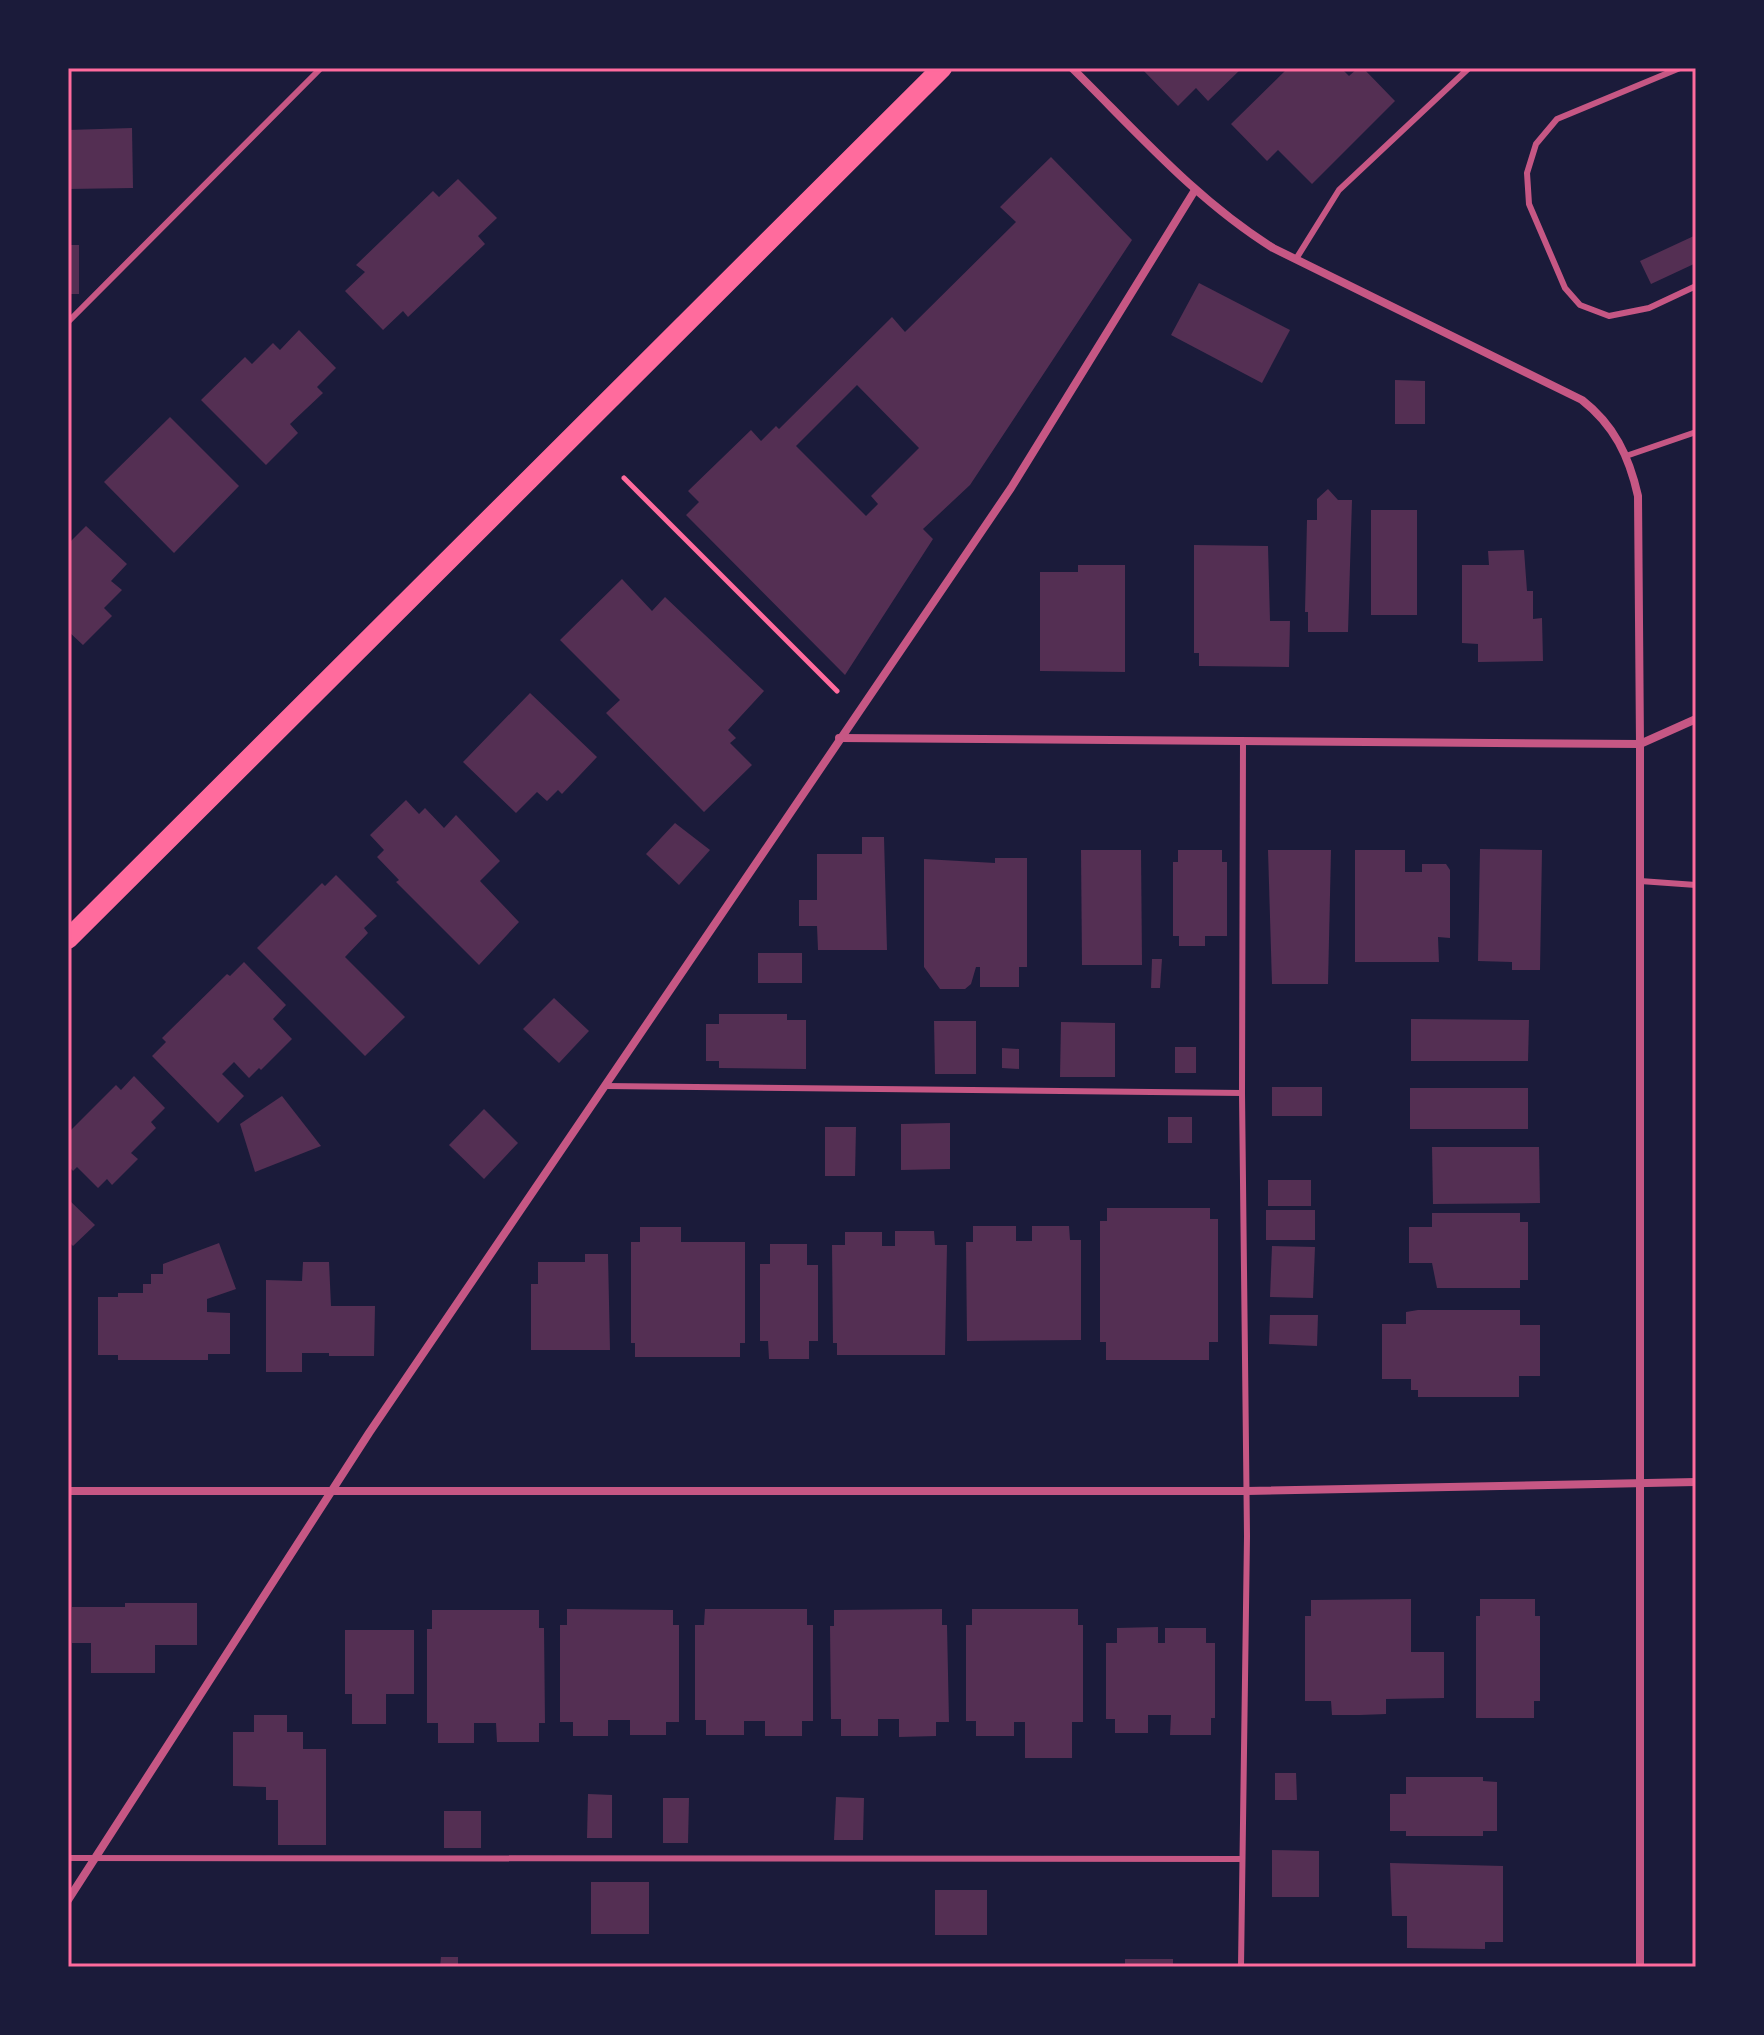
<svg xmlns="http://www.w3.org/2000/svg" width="1764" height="2035" font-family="'Archivo Narrow',sans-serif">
<rect width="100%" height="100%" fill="#1b1b3a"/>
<g fill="#542f53" fill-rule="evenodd">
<polygon points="1141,68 1242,68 1208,101 1196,88 1178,106"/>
<polygon points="1288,68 1341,68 1349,76 1358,68 1363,68 1395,101 1312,184 1278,150 1267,161 1231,124"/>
<polygon points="132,128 133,188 68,189 68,130"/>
<path d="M 1051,157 L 1132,240 L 970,485 L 923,529 L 933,539 L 845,675 L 686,515 L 699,502 L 688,491 L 751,430 L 761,441 L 776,426 L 779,429 L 892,317 L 905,332 L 1016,222 L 1000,207 ZM 857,385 L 919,448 L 871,496 L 878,504 L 866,516 L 796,446 Z"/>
<polygon points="458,179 497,218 478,236 485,244 408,317 403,311 383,330 345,291 365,272 356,265 433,191 439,197"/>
<polygon points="1696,235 1696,263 1651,284 1640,261"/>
<rect x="68" y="245" width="11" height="49"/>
<polygon points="1199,283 1290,330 1262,383 1171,335"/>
<polygon points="299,330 336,368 317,387 323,393 290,424 298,433 266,465 201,400 245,357 252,364 273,343 280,350"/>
<polygon points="1395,380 1425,381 1425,424 1395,424"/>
<polygon points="170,417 239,486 174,553 104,482"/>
<polygon points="1328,489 1338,500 1352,500 1348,632 1308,632 1308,612 1305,612 1307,520 1317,520 1317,499"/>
<rect x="1371" y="510" width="46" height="105"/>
<polygon points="86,526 127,564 111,581 122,590 104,608 112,616 83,645 68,631 68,540 70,542"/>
<polygon points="1194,545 1268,546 1270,621 1290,621 1289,667 1199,666 1199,653 1194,653"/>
<polygon points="1524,550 1527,591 1533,591 1533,619 1542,618 1543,661 1478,662 1478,644 1462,643 1462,565 1489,565 1488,551"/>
<polygon points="1078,565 1125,565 1125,672 1040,671 1040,572 1078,572"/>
<polygon points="622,579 652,611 665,597 764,691 728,730 736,738 730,743 752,765 704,812 606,713 620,700 560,640"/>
<polygon points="530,693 597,757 562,794 558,790 547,801 537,792 516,813 463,762"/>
<polygon points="406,800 419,814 425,808 444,828 456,815 500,861 480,881 519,922 479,965 396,882 399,880 377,857 384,850 370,835"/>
<polygon points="675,823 710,850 679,885 646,854"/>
<polygon points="862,837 884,837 887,950 818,950 817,926 799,926 799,900 817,900 817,854 862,854"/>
<polygon points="1480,849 1542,850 1540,970 1512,970 1512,962 1478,961"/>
<polygon points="1081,850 1141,850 1142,965 1082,965"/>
<polygon points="1178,850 1222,850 1222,862 1227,862 1227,936 1205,936 1205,946 1179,946 1179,936 1173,936 1173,862 1178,862"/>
<polygon points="1268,850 1331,850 1328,984 1272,984"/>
<polygon points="1355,850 1405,850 1405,872 1422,872 1422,864 1446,864 1450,870 1450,938 1438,937 1439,962 1355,962"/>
<polygon points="995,858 1027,858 1027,967 1019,967 1019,987 980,987 980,967 976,967 971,984 965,989 940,989 924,967 924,859 995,863"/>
<polygon points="336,875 377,916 364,928 368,933 345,957 405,1017 365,1056 257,948 322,883 325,886"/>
<rect x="758" y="953" width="44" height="30"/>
<polygon points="1152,959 1162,959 1160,988 1151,988"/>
<polygon points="244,962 286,1005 273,1019 292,1039 261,1070 259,1068 249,1078 234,1062 222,1074 244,1096 218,1123 152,1056 166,1042 162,1038 227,974 230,976"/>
<polygon points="554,998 589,1031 559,1063 523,1029"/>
<polygon points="719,1014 787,1014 787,1020 806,1020 806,1069 719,1068 719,1061 706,1061 706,1024 719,1024"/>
<polygon points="1411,1019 1529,1020 1528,1061 1411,1061"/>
<polygon points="934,1021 976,1021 976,1074 935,1074"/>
<polygon points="1061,1022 1115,1023 1115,1077 1060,1077"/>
<rect x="1175" y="1047" width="21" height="26"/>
<polygon points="1002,1048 1019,1049 1019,1069 1002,1068"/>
<polygon points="134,1076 165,1108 151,1122 156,1128 131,1153 138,1159 112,1185 107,1179 98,1188 77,1167 73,1171 68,1165 68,1133 116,1085 121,1090"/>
<rect x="1272" y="1087" width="50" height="29"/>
<rect x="1410" y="1088" width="118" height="41"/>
<polygon points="282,1096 321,1146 255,1172 240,1124"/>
<polygon points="484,1109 518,1143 484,1179 449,1145"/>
<rect x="1168" y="1117" width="24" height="26"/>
<polygon points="950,1123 950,1169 901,1170 901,1124"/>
<polygon points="825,1127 856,1127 855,1176 825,1176"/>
<polygon points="1432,1147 1539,1147 1540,1203 1433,1204"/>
<rect x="1268" y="1180" width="43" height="26"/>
<polygon points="68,1199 95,1225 73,1246 68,1241"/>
<polygon points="1107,1208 1210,1208 1210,1219 1218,1219 1218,1342 1209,1342 1209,1360 1106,1360 1106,1342 1100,1342 1100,1221 1107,1221"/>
<rect x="1266" y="1210" width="49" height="30"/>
<polygon points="1432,1213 1520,1213 1520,1222 1528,1222 1528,1280 1520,1280 1520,1288 1437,1288 1432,1263 1409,1263 1409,1227 1432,1227"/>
<polygon points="973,1226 1016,1226 1016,1241 1032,1241 1032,1226 1069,1226 1070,1240 1081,1240 1081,1340 967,1341 966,1242 973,1242"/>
<polygon points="640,1227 681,1227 681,1242 745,1242 745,1343 740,1343 740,1357 635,1357 635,1343 631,1343 631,1242 640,1242"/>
<polygon points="895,1231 934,1231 935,1245 947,1245 945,1355 837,1355 837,1343 833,1343 832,1245 845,1245 845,1232 882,1232 882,1246 895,1246"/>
<polygon points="219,1243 236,1289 207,1299 207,1312 230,1313 230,1354 208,1354 208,1360 118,1360 118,1355 98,1355 98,1297 118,1297 118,1293 143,1293 143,1284 151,1284 151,1274 163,1274 163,1264"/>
<polygon points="770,1244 807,1244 807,1265 818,1265 818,1341 809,1341 809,1359 769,1359 768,1341 760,1341 760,1264 770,1264"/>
<polygon points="1272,1246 1315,1247 1313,1298 1270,1297"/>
<polygon points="585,1254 608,1254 610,1350 531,1350 531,1284 538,1284 538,1262 585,1262"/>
<polygon points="303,1262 329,1262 331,1306 375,1306 374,1356 329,1356 329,1353 302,1353 302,1372 266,1372 266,1280 302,1281"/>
<polygon points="1418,1310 1520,1310 1520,1325 1540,1325 1540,1376 1519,1376 1519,1397 1418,1397 1418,1390 1411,1390 1411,1379 1382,1379 1382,1324 1406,1324 1406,1312"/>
<polygon points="1270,1315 1318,1315 1317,1346 1269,1344"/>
<polygon points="1411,1599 1411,1652 1444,1652 1444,1698 1386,1699 1386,1714 1360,1715 1332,1715 1331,1701 1305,1701 1305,1616 1311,1616 1311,1600"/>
<polygon points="1480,1599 1535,1599 1535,1616 1540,1616 1540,1701 1534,1701 1534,1718 1476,1718 1476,1616 1480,1616"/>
<polygon points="125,1603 197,1603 197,1645 155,1645 155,1673 91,1673 91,1643 72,1643 72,1607 125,1607"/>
<polygon points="567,1609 673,1610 673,1625 679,1625 679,1722 666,1722 666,1735 630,1735 630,1720 608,1720 608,1736 573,1736 573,1722 560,1722 560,1625 567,1625"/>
<polygon points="705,1609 807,1609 807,1625 813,1625 813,1721 802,1721 802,1736 765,1736 765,1721 744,1721 744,1735 706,1735 706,1720 695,1720 695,1625 704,1625"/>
<polygon points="942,1609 942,1625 947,1625 949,1722 936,1722 936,1736 899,1737 899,1719 878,1719 878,1736 841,1736 841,1719 831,1719 830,1626 834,1626 834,1610"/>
<polygon points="972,1609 1078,1609 1078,1625 1083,1625 1083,1722 1072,1722 1072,1758 1025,1758 1025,1722 1014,1722 1014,1736 976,1736 976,1721 966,1721 966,1625 972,1625"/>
<polygon points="432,1610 539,1610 539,1628 544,1628 545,1723 539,1723 539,1742 497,1742 496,1723 474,1723 474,1743 438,1743 438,1723 427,1723 427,1629 432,1629"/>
<polygon points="1158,1627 1158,1643 1165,1643 1165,1628 1206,1628 1206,1643 1215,1643 1215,1718 1211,1718 1211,1735 1170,1735 1171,1715 1148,1715 1148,1733 1115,1733 1115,1719 1106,1719 1106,1643 1117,1643 1117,1628"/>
<polygon points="345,1630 414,1630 414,1694 386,1694 386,1724 352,1724 352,1694 345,1694"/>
<polygon points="254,1715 287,1715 287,1732 303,1732 303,1749 326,1749 326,1845 278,1845 278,1800 266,1800 266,1787 233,1786 233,1732 254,1732"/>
<polygon points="1275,1773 1296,1773 1297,1800 1275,1800"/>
<polygon points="1406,1777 1483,1777 1483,1781 1497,1782 1497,1831 1483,1831 1483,1836 1406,1836 1406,1831 1390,1831 1390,1794 1406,1794"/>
<polygon points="588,1794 612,1795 612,1838 587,1838"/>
<polygon points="836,1797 864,1798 863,1840 834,1840"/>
<polygon points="663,1798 689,1798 688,1843 663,1843"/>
<rect x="444" y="1811" width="37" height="37"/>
<polygon points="1272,1850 1319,1851 1319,1897 1272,1897"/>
<polygon points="1390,1863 1503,1866 1503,1942 1485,1942 1485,1949 1407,1948 1407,1916 1392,1916"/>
<rect x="591" y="1882" width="58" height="52"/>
<rect x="935" y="1890" width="52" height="45"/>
<polygon points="441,1957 458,1957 458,1967 440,1967"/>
<rect x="1125" y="1959" width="48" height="8"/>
</g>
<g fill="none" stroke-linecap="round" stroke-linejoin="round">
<polyline stroke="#ff6b9d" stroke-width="5" points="624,478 837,691"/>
<g stroke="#c65784" stroke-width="6">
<polyline points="1680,68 1557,119 1536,144 1527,173 1529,204 1565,288 1580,305 1609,316 1649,308 1696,286"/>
<polyline points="1296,259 1339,190 1469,68"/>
<polyline points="68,322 321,68"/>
<polyline points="1626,456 1696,432"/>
<polyline points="1640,881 1696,885"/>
<polyline points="605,1086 1242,1093"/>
<polyline points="68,1858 1242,1859"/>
<polyline points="1241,1967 1247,1536 1242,1093 1243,741"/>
</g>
<g stroke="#c65784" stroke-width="8">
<path d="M 1072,68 C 1136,131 1196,200 1273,248 L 1582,400 C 1614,425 1629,456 1638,496 L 1640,744 L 1640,1967"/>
<polyline points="839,738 1640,744 1696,719"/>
<polyline points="68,1491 1247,1491 1696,1482"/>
<polyline points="68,1900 369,1433 1011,488 1195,190"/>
</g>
<polyline stroke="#ff6b9d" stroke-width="20" points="68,939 942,68"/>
</g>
<rect width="1764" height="2035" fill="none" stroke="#1b1b3a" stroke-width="140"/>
<rect x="70" y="70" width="1624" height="1895" fill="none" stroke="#ff6b9d" stroke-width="3"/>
</svg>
